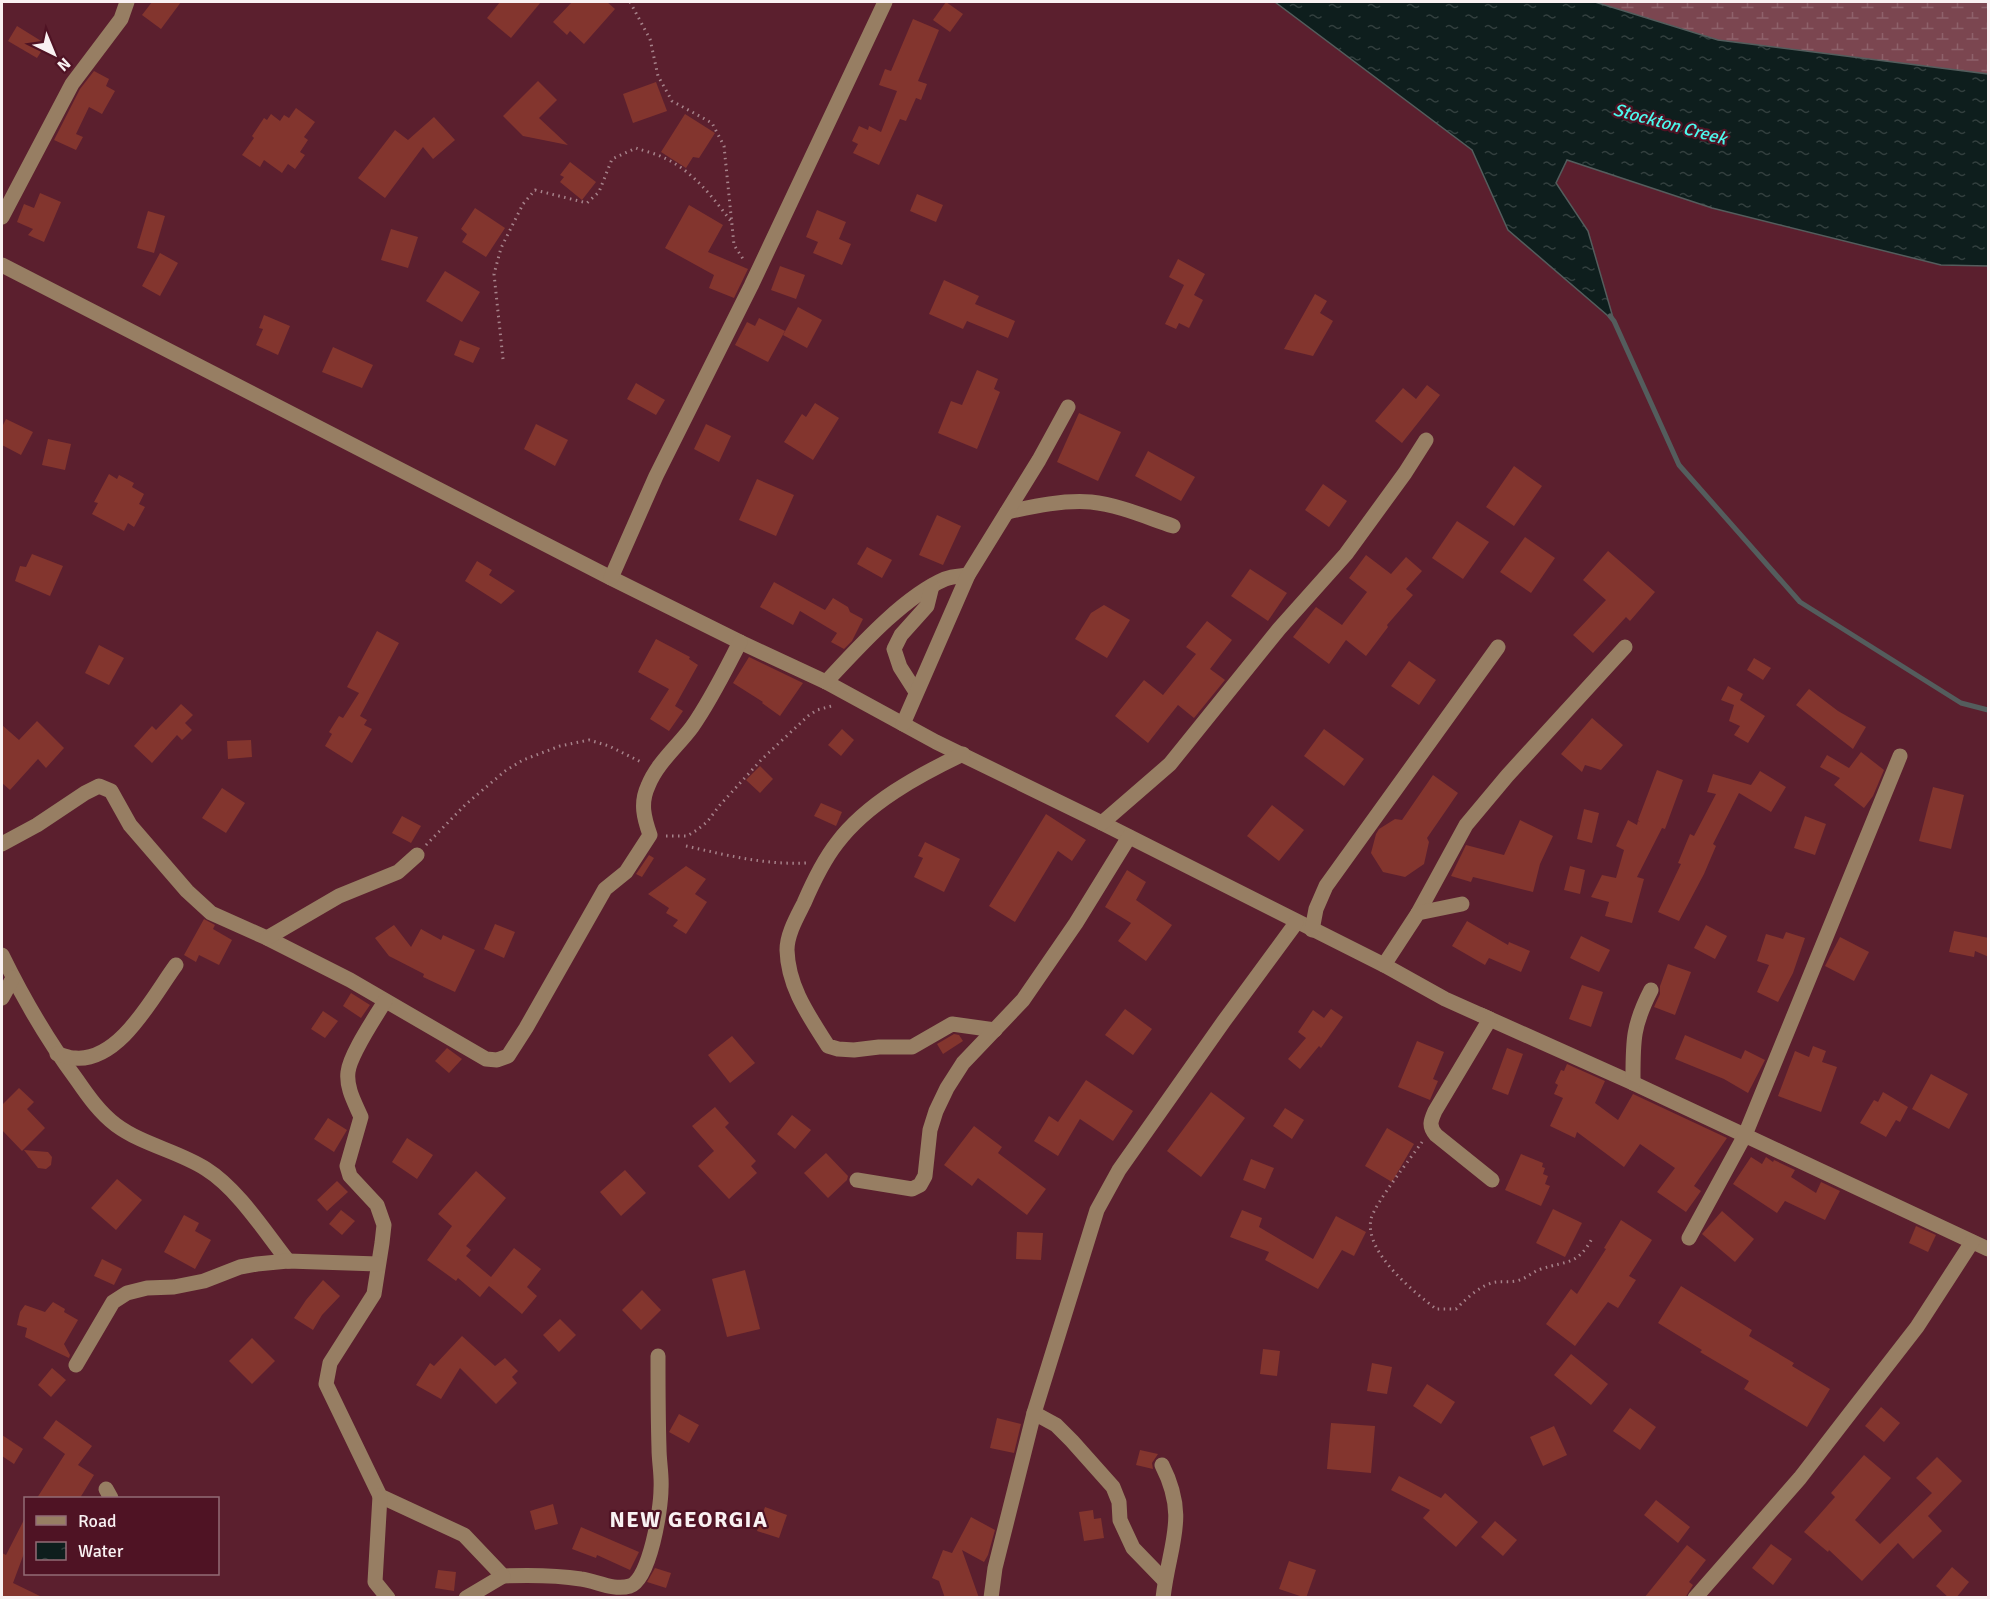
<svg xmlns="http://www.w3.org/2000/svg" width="1990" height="1599" font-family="Signika,sans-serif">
<defs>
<pattern id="wetland-marsh" width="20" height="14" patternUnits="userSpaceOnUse" patternTransform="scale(1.5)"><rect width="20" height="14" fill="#7b4650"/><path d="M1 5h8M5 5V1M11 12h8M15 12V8" fill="none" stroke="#8e616a"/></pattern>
<pattern id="water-ripples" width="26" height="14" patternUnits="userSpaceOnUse" patternTransform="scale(1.5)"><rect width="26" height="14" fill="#0e1e1d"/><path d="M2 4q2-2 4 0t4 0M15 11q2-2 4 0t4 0" fill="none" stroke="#323f3e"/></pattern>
</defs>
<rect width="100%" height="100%" fill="#5b1f2e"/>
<polygon fill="url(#wetland-marsh)" points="1595,2 1988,2 1988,74 1718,40"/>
<polygon fill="url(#water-ripples)" stroke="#545d5d" stroke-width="1.5" points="1275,2 1595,2 1718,40 1988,74 1988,266 1941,265 1712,208 1567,160 1556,183 1588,231 1614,321 1508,230 1472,150"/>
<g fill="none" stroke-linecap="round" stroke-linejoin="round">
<polyline stroke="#545d5d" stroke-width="5" points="1610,316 1614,321 1679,465 1800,602 1961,703 1988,710"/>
</g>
<g fill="#83352e">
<polygon points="152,2 181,2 161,29 142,15"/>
<polygon points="500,2 541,2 511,38 487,18"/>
<polygon points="572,2 607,2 615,9 584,44 570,31 567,35 553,22"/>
<polygon points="946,2 963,14 950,32 933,20"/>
<polygon points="913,19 939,30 918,81 927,84 921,100 916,98 906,121 900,119 879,165 853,153 858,144 852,141 859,126 868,130 869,126 881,132 897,91 879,85 885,69 891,71"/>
<polygon points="17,26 46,44 37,58 8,41"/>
<polygon points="94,71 109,79 106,86 115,91 102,114 89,107 76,134 83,137 76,150 54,140 80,89"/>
<polygon points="538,81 557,100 539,118 568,145 523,136 503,116"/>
<polygon points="656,82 667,111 633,123 623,94"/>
<polygon points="296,108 315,122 304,137 308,140 300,152 305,155 295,169 288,164 282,173 264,160 260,167 242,155 254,138 252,136 264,118 267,120 271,114 280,121 284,115 289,118"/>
<polygon points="685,114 715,133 699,158 693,157 686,168 661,152"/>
<polygon points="434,117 455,140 433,159 423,147 385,198 358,178 395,130 408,140"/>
<polygon points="570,162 596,182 582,200 560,182 564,177 560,175"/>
<polygon points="40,193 61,202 44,242 28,235 33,229 17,222 24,204 34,208"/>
<polygon points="917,194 943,205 936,222 910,211"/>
<polygon points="689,205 723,225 708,252 748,269 734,298 709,288 714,275 665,248"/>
<polygon points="475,208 505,228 486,257 462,242 467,234 461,229"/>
<polygon points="817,210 846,222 839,239 851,244 842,265 813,253 818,242 806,237"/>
<polygon points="148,211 165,216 154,253 137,248"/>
<polygon points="391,229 418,237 408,268 381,260"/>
<polygon points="160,253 178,263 160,296 142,286"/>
<polygon points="1178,259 1205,274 1194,295 1203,300 1189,328 1179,323 1176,329 1165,324 1184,285 1169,277"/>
<polygon points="780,266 805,275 796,299 771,290"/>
<polygon points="445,271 480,292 462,322 426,301"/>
<polygon points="944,280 979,296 975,304 1015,321 1008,338 967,321 963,329 929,314"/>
<polygon points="1315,294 1327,301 1320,313 1333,321 1313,356 1284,349"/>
<polygon points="798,307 822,320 807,348 783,335"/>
<polygon points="264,315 290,326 278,355 256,345 263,329 259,328"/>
<polygon points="759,318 785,331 768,362 735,345 747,322 755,326"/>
<polygon points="460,340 480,348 473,363 454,355"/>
<polygon points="333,347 373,365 362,388 322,372"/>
<polygon points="977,370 998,379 994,389 1000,392 977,449 938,433 951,401 962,405"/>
<polygon points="636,383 665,400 656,415 627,399"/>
<polygon points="1427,385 1440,395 1402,443 1375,421 1403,388 1416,399"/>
<polygon points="815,403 839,418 813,460 784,442 802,414 806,417"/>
<polygon points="1079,413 1121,432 1098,481 1057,462"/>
<polygon points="6,419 33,432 21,455 2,445 2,427"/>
<polygon points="536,424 568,440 555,466 524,449"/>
<polygon points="706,424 731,436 719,462 694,449"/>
<polygon points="48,439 71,444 65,470 42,465"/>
<polygon points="1148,451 1195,477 1181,501 1135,476"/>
<polygon points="1514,466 1542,486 1514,526 1486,507"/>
<polygon points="109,474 117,479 119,475 134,483 132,487 144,494 139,504 145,507 134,527 128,523 124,531 92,514 98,503 94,502"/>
<polygon points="757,479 794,495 776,536 739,520"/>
<polygon points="1323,484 1347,501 1329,527 1305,510"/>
<polygon points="937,515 961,526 943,565 919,555"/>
<polygon points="1457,521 1489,542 1463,579 1432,558"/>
<polygon points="1525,537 1555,558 1531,593 1500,572"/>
<polygon points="867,547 892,560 882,578 857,564"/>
<polygon points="1608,551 1655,592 1630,621 1626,617 1593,653 1573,635 1606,600 1583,580"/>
<polygon points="32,554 63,566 50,596 15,581 20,566 26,567"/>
<polygon points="1366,555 1391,574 1406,557 1422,571 1406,589 1413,595 1387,625 1388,627 1366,656 1346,640 1329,664 1293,637 1316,607 1342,625 1367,592 1349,578"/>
<polygon points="477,561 492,570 489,575 515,591 501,604 465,581"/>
<polygon points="1250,569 1287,593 1268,621 1231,596"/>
<polygon points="774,582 825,610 833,598 848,607 850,612 863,619 852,641 844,649 831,642 837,633 800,611 793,625 760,607"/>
<polygon points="1104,605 1130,620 1107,658 1075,639 1091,613"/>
<polygon points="1207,621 1232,640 1210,669 1225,680 1194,718 1178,705 1148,743 1115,716 1144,680 1163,695 1196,654 1186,647"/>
<polygon points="377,631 399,643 360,716 367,720 364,725 372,729 352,763 325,746 332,734 329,732 339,716 343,718 359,693 347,687"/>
<polygon points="656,639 690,657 689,659 698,665 675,706 683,711 669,731 650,719 669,689 638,672"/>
<polygon points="99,645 124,658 109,685 85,673"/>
<polygon points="749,657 803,683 780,716 762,703 763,702 733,683"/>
<polygon points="1754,658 1771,668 1763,680 1747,670"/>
<polygon points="1409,661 1436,680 1419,705 1391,686"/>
<polygon points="1728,686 1743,694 1740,700 1765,716 1748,743 1734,735 1740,726 1729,721 1734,705 1721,700"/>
<polygon points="1809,689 1838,711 1866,727 1853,749 1796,705"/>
<polygon points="181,704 193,715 185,723 192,730 182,740 177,735 152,763 134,746 152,726 156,730"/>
<polygon points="1592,718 1623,745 1601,770 1585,765 1582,772 1561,754"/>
<polygon points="37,721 64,748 46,768 38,759 10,790 2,783 2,725 19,740"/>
<polygon points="842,729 854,740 841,756 828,745"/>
<polygon points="1324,729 1364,759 1344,786 1304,756"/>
<polygon points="251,740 252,757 228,759 227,741"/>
<polygon points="1861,752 1884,770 1873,796 1864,808 1834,785 1840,778 1820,767 1827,755 1849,768"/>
<polygon points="760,766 773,779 760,793 746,780"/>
<polygon points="1657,770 1683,780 1665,829 1662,828 1637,877 1644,879 1632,923 1605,916 1609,902 1591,897 1602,875 1616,878 1624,850 1616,846 1628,820 1637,825 1638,821 1640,822 1638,820"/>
<polygon points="1760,771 1786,787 1771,812 1739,793 1713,844 1716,846 1704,874 1679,921 1658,912 1681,864 1678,863 1690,834 1694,836 1716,794 1707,792 1713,774 1751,785"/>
<polygon points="1433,775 1458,793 1427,838 1429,842 1424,864 1405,877 1383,872 1371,853 1376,834 1379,829 1395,819 1402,820"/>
<polygon points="1933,787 1964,795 1951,849 1919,841"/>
<polygon points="222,788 245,803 226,833 202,818"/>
<polygon points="821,803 842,812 836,826 814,816"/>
<polygon points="1272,805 1304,830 1279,861 1247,836"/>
<polygon points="1584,809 1599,813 1592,843 1577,839"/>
<polygon points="1046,814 1086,840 1072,861 1058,851 1015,922 989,906"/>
<polygon points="402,816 421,826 411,843 392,833"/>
<polygon points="1805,816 1826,824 1815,855 1794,848"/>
<polygon points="1520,820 1553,836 1540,864 1533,892 1473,877 1471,882 1451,876 1466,845 1504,855"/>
<polygon points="925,842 960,859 944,892 914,877 923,858 918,856"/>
<polygon points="649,855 654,858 642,877 636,874"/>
<polygon points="686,866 706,879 695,894 707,902 686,934 673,926 678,920 666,913 669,908 648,894"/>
<polygon points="1570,866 1585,870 1580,894 1564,890"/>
<polygon points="1127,870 1146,882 1136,900 1172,925 1146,961 1118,941 1131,923 1105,907"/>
<polygon points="204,919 215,925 213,929 232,940 219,965 199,955 196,962 184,955"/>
<polygon points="1467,921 1508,945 1509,942 1530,951 1521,972 1489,958 1485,965 1452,946"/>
<polygon points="495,924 515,932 504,958 484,949"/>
<polygon points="394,925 411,947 421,929 441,940 443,935 475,950 455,992 423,977 424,974 389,956 375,938"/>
<polygon points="1706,925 1727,936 1715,959 1694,948"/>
<polygon points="1954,931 1989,938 1989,957 1975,951 1974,957 1949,952"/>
<polygon points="1786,932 1805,938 1793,973 1778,1002 1757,992 1769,965 1757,961 1766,934 1783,939"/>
<polygon points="1581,936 1610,950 1599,972 1570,958"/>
<polygon points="1840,937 1869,952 1854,981 1825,966"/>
<polygon points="1668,964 1691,972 1675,1015 1654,1007 1660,994 1660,986"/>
<polygon points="1582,985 1603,992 1591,1027 1569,1019"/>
<polygon points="351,993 370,1005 361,1018 343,1006"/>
<polygon points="1125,1009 1152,1029 1133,1055 1105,1035"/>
<polygon points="1331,1009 1343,1017 1321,1048 1319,1046 1300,1069 1288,1059 1306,1038 1298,1032 1313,1010 1324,1018"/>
<polygon points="323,1011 338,1021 325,1038 311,1029"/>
<polygon points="954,1034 959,1035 963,1041 943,1054 937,1044"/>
<polygon points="1685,1035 1741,1059 1745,1050 1765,1060 1748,1093 1724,1079 1675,1059"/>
<polygon points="732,1036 755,1063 730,1083 708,1055"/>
<polygon points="1417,1041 1444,1052 1433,1079 1438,1081 1430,1100 1398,1087"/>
<polygon points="1813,1046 1826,1051 1822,1062 1837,1067 1821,1112 1778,1096 1795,1051 1809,1057"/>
<polygon points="447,1048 462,1059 449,1073 435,1061"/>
<polygon points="1507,1048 1523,1054 1508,1095 1492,1089"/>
<polygon points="1567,1064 1605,1081 1595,1103 1618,1120 1633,1094 1727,1138 1694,1186 1701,1191 1686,1212 1657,1192 1675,1168 1640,1144 1624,1167 1577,1132 1575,1138 1550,1126 1563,1098 1554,1094 1558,1085 1555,1083 1561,1070 1564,1071"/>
<polygon points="1931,1074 1968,1094 1949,1129 1912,1109"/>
<polygon points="1086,1080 1133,1111 1113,1141 1080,1119 1058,1156 1034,1141 1049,1116 1058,1122"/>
<polygon points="19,1088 34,1102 27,1109 45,1128 22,1151 2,1130 2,1105"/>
<polygon points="1211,1092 1245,1118 1201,1177 1167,1151"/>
<polygon points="1883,1092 1908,1107 1900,1122 1896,1120 1886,1137 1860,1123 1874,1100 1878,1102"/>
<polygon points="715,1107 729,1123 725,1127 756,1161 751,1166 757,1173 729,1199 698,1166 714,1151 692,1126"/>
<polygon points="1285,1108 1304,1120 1292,1139 1273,1126"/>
<polygon points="792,1115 811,1130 795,1149 777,1134"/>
<polygon points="328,1118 347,1130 334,1152 314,1139"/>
<polygon points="974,1126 1002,1147 998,1153 1046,1189 1027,1215 978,1178 972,1186 944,1165"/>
<polygon points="1387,1128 1414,1144 1392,1182 1365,1166"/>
<polygon points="407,1138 433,1155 417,1179 392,1162"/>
<polygon points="24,1150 48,1152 52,1157 51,1165 46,1169 38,1168"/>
<polygon points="826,1153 848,1176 847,1180 828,1198 804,1173"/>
<polygon points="1521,1154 1543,1163 1542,1167 1545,1168 1543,1174 1548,1176 1545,1184 1550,1186 1541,1206 1505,1190"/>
<polygon points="1751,1157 1762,1164 1766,1157 1773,1162 1774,1160 1795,1170 1791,1177 1816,1193 1821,1182 1840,1191 1825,1220 1785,1201 1777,1213 1733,1184"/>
<polygon points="1251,1159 1274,1168 1265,1189 1243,1180"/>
<polygon points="625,1170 646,1193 621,1216 600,1192"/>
<polygon points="476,1171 506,1198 466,1246 471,1250 466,1256 491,1277 514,1248 541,1269 527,1287 537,1296 522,1314 489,1286 480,1297 458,1278 456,1281 427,1260 452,1226 438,1214"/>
<polygon points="117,1179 142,1200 116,1230 91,1208"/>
<polygon points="337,1181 348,1192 327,1211 317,1200"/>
<polygon points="1553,1209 1582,1223 1565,1257 1536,1243"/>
<polygon points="341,1210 355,1221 342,1235 329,1224"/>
<polygon points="1242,1210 1262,1218 1259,1227 1313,1259 1336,1216 1366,1232 1354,1256 1342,1250 1318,1289 1265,1260 1269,1252 1230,1237"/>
<polygon points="1722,1211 1754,1239 1735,1262 1702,1234"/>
<polygon points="184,1215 199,1223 195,1231 211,1240 195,1269 164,1252"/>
<polygon points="1621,1220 1652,1240 1629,1276 1636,1280 1618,1308 1608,1302 1575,1346 1546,1324 1571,1289 1577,1294 1606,1249 1604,1248"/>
<polygon points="1916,1226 1936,1235 1928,1252 1909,1243"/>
<polygon points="1017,1232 1043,1233 1041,1260 1016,1259"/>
<polygon points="102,1259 122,1269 114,1285 94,1276"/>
<polygon points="745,1270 760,1329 727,1337 712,1279"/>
<polygon points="323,1280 340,1296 322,1315 313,1330 294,1318 306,1300"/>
<polygon points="1681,1286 1752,1330 1749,1336 1794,1363 1792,1366 1830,1389 1807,1427 1744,1389 1749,1381 1700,1352 1702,1350 1658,1323"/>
<polygon points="642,1290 661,1310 641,1330 622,1310"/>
<polygon points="53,1302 65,1309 64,1312 78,1320 64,1344 70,1355 69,1358 25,1337 27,1328 17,1325 20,1312 25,1305 45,1312"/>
<polygon points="560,1319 576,1335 559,1352 543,1335"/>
<polygon points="462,1336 495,1366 505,1358 518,1371 512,1377 517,1383 496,1404 460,1368 441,1399 416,1385 430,1363 434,1366"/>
<polygon points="252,1338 275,1361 252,1384 229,1361"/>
<polygon points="1263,1349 1280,1351 1277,1376 1260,1374"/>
<polygon points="1571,1354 1608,1384 1591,1405 1554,1375"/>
<polygon points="1372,1363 1392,1367 1387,1394 1367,1391"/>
<polygon points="52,1368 66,1380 51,1397 38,1385"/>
<polygon points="1427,1384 1455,1402 1441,1424 1413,1406"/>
<polygon points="1881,1407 1900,1423 1884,1442 1865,1426"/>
<polygon points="1630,1408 1656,1427 1640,1450 1613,1431"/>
<polygon points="679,1414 699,1425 689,1443 669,1432"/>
<polygon points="997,1418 1021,1424 1014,1453 990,1448"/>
<polygon points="56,1420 92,1446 78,1465 94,1475 80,1498 37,1498 65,1454 43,1438"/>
<polygon points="1331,1423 1375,1426 1371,1473 1327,1469"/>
<polygon points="1554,1426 1567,1455 1543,1466 1530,1437"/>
<polygon points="2,1435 23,1449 14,1464 2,1456"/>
<polygon points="1140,1450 1158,1454 1152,1463 1153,1469 1136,1465"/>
<polygon points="1864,1455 1891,1478 1855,1520 1880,1544 1932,1493 1916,1478 1937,1457 1962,1481 1928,1516 1942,1531 1913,1559 1898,1543 1862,1581 1829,1550 1828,1552 1804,1532 1835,1497 1831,1493"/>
<polygon points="1399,1476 1441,1498 1445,1493 1478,1522 1456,1547 1423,1518 1430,1510 1391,1490"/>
<polygon points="1656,1500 1690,1527 1678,1543 1644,1515"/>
<polygon points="553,1504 558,1524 535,1530 530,1511"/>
<polygon points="765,1507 787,1515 779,1538 757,1531"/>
<polygon points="1093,1510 1094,1519 1101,1518 1104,1538 1084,1541 1079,1512"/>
<polygon points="26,1516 26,1548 13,1583 44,1598 2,1598 2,1553 6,1555"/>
<polygon points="971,1517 995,1530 988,1555 984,1562 962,1550 979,1598 945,1598 939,1581 932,1578 943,1550 952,1553"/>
<polygon points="1495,1521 1517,1540 1503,1556 1481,1537"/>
<polygon points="581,1527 639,1552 630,1570 597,1555 596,1558 572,1549"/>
<polygon points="1771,1544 1792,1559 1773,1585 1752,1568"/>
<polygon points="1687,1545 1706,1560 1689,1582 1693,1585 1685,1598 1644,1598"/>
<polygon points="1289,1561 1316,1570 1306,1598 1279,1589"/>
<polygon points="1952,1567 1969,1582 1956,1598 1949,1598 1936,1586"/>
<polygon points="655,1568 671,1573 666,1588 647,1582"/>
<polygon points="438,1570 456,1572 454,1591 435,1588"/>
</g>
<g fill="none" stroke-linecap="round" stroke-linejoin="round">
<g stroke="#a6828a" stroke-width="3" stroke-dasharray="1.5 4.5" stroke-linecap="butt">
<polyline points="630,2 650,39 658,76 672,101 712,123 724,146 734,245 745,262"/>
<path d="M 503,359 L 494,274 L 501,248 L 523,204 L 535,190 L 587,203 L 599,192 L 612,159 L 636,148 C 644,151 654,153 662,157 C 693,170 714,199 733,224"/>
<polyline points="666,836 687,836 697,830 707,822 720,805 762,759 808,716 817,710 835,705"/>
<polyline points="426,845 465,805 505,771 523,760 560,746 589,740 609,746 643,763"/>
<path d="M 686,846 C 726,855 764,865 806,863"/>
<path d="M 1422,1142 C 1411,1158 1375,1203 1371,1219 C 1364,1252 1413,1291 1436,1309 L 1456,1309 C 1466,1299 1476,1289 1489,1284 C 1498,1280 1507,1283 1516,1281 C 1526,1279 1532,1272 1541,1269 C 1568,1260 1577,1266 1593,1237"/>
</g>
<g stroke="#977e63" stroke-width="15">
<polyline points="2,217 72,84 121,19 127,2"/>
<polyline points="2,265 611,578 740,642 826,682 936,742 1102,823 1384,965 1445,999 1633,1083 1988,1249"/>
<path d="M 1007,512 C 1035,506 1062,500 1091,502 C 1119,505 1146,517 1173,526"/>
<polyline points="611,578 656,476 751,286 885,2"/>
<path d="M 826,682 C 857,649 903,597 945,579 C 952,576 961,576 968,575"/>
<polyline points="916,692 900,667 894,649 901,635 927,606 932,586"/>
<polyline points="903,724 968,575 1039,460 1068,407"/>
<path d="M 963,754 C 919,775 867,803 837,843 C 823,861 813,882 804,903 C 797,917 787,934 787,950 C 788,987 809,1016 828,1046 L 838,1049 L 854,1050 L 879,1047 L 912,1047 L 952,1024 L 995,1030"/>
<polyline points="1102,823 1170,764 1279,629 1346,554 1405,473 1426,440"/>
<path d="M 2,844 L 37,825 L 85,793 L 99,786 L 111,791 L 130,825 L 187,891 L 211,913 L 267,938 L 350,980 L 486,1059 L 497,1060 L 508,1056 L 526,1028 L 605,889 L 626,872 L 650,835 C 644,818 640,803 648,786 C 657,763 678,746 692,727 C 711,700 725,671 740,642"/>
<polyline points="1418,913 1466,825 1507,776 1625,647"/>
<polyline points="1312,930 1316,909 1326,886 1498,647"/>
<polyline points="267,938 339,896 398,872 417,855"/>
<path d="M 2,955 C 23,998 48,1041 77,1080 C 88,1096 100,1113 116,1125 C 143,1145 178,1151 206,1169 C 238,1189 265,1232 288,1261"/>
<polyline points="1384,965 1418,913 1462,904"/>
<polyline points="2,998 13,978"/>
<path d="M 385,1001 C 375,1018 350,1054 348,1072 C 346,1088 355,1103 361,1117 L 347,1166 L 350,1176 L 377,1205 L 384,1225 L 382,1243 L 374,1294 L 330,1363 L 326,1384 L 380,1496 L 464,1535 L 503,1576 C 529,1575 555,1575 581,1579 C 597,1581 613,1591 630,1586 C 650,1579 661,1509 661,1489 C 662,1475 659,1462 659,1448 C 658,1417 658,1387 658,1356"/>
<path d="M 1481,1015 L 1490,1019 L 1435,1111 C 1431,1120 1428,1126 1436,1135 L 1492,1180"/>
<path d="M 57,1054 C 63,1055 69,1058 75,1058 C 120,1062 153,996 176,965"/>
<path d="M 1633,1083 C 1633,1042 1632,1027 1651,990"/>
<polyline points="857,1180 912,1189 920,1185 925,1176 930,1130 936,1111 947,1088 963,1063 1023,1000 1076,923 1129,837"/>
<polyline points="1689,1238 1745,1135 1900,756"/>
<polyline points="76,1365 113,1302 127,1293 147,1288 174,1287 204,1281 240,1267 257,1264 288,1261 378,1264"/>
<polyline points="1034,1413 1056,1425 1072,1441 1113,1487 1119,1502 1120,1520 1133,1548 1165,1581"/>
<path d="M 1162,1465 C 1189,1518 1169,1544 1163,1598"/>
<polyline points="106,1489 111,1498"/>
<polyline points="380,1496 375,1582 388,1598"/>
<polyline points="466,1598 503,1576"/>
<polyline points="991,1598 995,1568 1034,1413 1097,1210 1119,1170 1224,1021 1296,923"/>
<polyline points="1695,1598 1800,1478 1851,1412 1917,1327 1972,1242"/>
</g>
</g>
<g text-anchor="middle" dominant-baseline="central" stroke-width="4.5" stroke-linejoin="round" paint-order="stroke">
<g font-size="18" font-style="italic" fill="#4bf9ed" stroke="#4f1324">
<text transform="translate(1670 124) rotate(15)">Stockton Creek</text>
</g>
<g font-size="22" font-weight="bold" letter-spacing="1.5" fill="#f9f1f2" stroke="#4f1324">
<text x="689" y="1519">NEW GEORGIA</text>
</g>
</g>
<rect width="1990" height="1599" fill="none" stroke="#f9f1f2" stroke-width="6"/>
<rect x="24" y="1497" width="195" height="78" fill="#4f1324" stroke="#936c76" stroke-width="1.5"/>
<rect x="36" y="1516" width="30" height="9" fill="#977e63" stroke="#936c76" stroke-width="1.5"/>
<text x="78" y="1527" font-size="18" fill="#f9f1f2">Road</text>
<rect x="36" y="1542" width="30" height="18" fill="url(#water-ripples)" stroke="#936c76" stroke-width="1.5"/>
<text x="78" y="1557" font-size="18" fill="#f9f1f2">Water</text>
<g transform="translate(54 54) rotate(137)" stroke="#4f1324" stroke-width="4.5" paint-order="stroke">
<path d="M0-4.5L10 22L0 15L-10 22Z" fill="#f9f1f2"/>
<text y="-9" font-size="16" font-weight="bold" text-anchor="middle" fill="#f9f1f2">N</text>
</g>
</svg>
